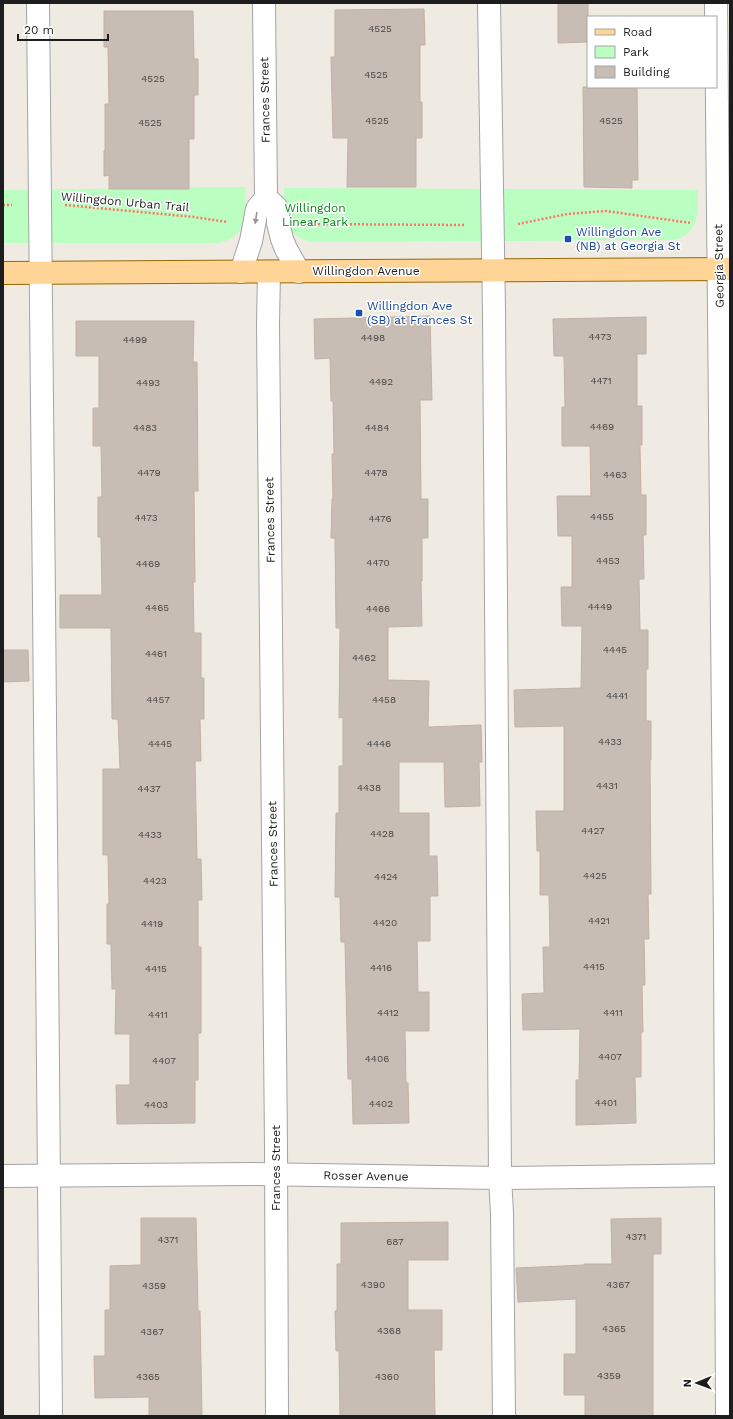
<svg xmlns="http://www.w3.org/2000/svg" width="733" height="1419" font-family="'Work Sans',sans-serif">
<rect width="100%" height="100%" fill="#efebe2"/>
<g fill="#bafec1">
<path d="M 245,187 C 246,214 250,236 218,243 L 3,243 L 3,190 Z"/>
<path d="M 284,188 L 698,190 C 698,206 700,227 684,236 C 681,238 676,239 672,240 L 309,242 C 279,230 284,216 284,188 Z"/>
</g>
<g fill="#c7bdb5" stroke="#c2b1a3">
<polygon points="558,3 588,3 588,42 558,43"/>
<polygon points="424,9 425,45 420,45 420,102 422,102 422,138 416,138 416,187 347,187 348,138 333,138 331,57 335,57 335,10"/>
<polygon points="104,11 193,11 194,59 198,59 198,95 194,95 194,139 189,139 189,189 109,189 109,175 104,176 104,151 105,151 105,104 109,104 108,47 104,47"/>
<polygon points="583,87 637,87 638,180 632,180 632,188 584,187"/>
<polygon points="430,316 432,400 420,400 421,499 428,499 428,538 422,538 422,581 421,581 422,626 388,627 388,680 429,681 428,727 481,725 482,762 479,762 480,806 445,807 444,762 399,762 399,813 429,813 429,856 437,856 438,896 430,896 430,941 417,941 418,992 429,992 429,1031 405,1031 406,1083 408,1083 409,1123 353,1124 352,1079 348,1079 345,942 341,942 340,897 335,897 336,813 339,813 339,766 343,766 343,717 339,718 340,628 336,628 335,538 331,538 332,499 333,499 332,454 334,454 333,401 331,401 330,358 315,359 314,319"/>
<polygon points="646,317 646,354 637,354 637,406 642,406 642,445 640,445 641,495 646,495 646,535 643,535 644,579 639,579 640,630 648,630 648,669 646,669 646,721 651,721 651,760 650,760 651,894 648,894 649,939 644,939 645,985 642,985 643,1032 641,1032 641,1077 635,1077 636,1123 576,1125 576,1080 579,1080 580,1029 523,1030 522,994 544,993 543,947 550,947 549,895 540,895 540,851 537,851 536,811 564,811 564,726 515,727 514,690 581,688 582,626 562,626 561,587 572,587 572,536 558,536 557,496 591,496 590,446 562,446 562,407 565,407 564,356 554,356 553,319"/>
<polygon points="76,321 194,321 193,362 197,362 198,491 194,491 195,582 193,582 194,633 201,633 201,678 204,678 204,719 200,719 201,761 195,761 197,859 201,859 202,900 198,900 198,947 201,947 201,1033 198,1033 198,1080 195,1080 195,1123 117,1124 116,1085 130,1085 130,1034 115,1034 116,989 112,989 111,944 107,944 107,904 109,904 108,855 103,855 103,769 120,769 118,719 112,719 111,628 60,628 60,595 102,595 101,537 98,537 98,497 102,497 101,446 93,446 93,408 99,408 99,356 76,356"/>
<polygon points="3,650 28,650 29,681 3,682"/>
<polygon points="141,1218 196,1218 198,1311 200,1311 202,1416 149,1416 149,1397 95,1398 94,1356 105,1356 105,1310 110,1310 110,1266 141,1265"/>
<polygon points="661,1218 661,1254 653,1254 653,1416 585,1416 585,1395 564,1395 564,1354 576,1354 576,1299 518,1302 516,1268 584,1265 584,1264 612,1264 611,1219"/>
<polygon points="448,1222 448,1260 408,1260 408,1310 442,1310 442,1350 434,1350 435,1416 340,1416 339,1351 336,1351 335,1311 337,1311 337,1264 341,1264 341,1223"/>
</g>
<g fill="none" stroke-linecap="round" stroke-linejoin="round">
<defs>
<g id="minor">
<path d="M 38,3 C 41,474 50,945 51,1416"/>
<polyline points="489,3 494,311 500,1178 502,1213 504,1416"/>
<polyline points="716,3 725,932 727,1416"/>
<polyline points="266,198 276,207 278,215 278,223 282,239 286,249 299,272"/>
<polyline points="241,272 251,241 257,209 266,198 264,3"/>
<polyline points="269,272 268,324 276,1146 277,1416"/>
<polyline points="3,1176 250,1174 500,1178 730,1175"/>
</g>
<polyline id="major" points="3,273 730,269"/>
</defs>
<use href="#minor" stroke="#a4a4a4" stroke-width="24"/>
<use href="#major" stroke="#966800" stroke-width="24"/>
<g stroke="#ff7663" stroke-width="2.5" stroke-dasharray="2 2" stroke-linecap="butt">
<polyline points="3,205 12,205"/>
<polyline points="65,205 194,217 227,222"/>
<polyline points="306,224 465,225"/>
<polyline points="518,224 567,214 606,211 691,223"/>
</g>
<use href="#minor" stroke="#fff" stroke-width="22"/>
<use href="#major" stroke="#ffd497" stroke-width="22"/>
</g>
<defs><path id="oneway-solid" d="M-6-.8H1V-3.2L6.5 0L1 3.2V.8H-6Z"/></defs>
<use fill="#999" href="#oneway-solid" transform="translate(256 218) rotate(99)"/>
<g fill="#1a4fb4" stroke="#fff" stroke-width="1.5">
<rect x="564" y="235" width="8" height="8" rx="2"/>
<rect x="355" y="309" width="8" height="8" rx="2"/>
</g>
<g text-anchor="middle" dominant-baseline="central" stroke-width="3" stroke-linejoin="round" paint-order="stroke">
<g font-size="10" fill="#484543">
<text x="380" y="28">4525</text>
<text x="376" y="74">4525</text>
<text x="153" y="78">4525</text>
<text x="377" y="120">4525</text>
<text x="611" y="120">4525</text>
<text x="150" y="122">4525</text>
<text x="600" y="336">4473</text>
<text x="373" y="337">4498</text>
<text x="135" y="339">4499</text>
<text x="601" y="380">4471</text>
<text x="381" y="381">4492</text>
<text x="148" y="382">4493</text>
<text x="602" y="426">4469</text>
<text x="145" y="427">4483</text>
<text x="377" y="427">4484</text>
<text x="149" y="472">4479</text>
<text x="376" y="472">4478</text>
<text x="615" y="474">4463</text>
<text x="602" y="516">4455</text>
<text x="146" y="517">4473</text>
<text x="380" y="518">4476</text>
<text x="608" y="560">4453</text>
<text x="378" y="562">4470</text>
<text x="148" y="563">4469</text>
<text x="600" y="606">4449</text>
<text x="157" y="607">4465</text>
<text x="378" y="608">4466</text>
<text x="615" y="649">4445</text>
<text x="156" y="653">4461</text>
<text x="364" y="657">4462</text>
<text x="617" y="695">4441</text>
<text x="158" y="699">4457</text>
<text x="384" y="699">4458</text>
<text x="610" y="741">4433</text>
<text x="160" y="743">4445</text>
<text x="379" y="743">4446</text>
<text x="607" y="785">4431</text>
<text x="369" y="787">4438</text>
<text x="149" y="788">4437</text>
<text x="593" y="830">4427</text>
<text x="382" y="833">4428</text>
<text x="150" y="834">4433</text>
<text x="595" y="875">4425</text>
<text x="386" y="876">4424</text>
<text x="155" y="880">4423</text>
<text x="599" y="920">4421</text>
<text x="385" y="922">4420</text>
<text x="152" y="923">4419</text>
<text x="594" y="966">4415</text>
<text x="381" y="967">4416</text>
<text x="156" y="968">4415</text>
<text x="388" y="1012">4412</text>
<text x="613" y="1012">4411</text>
<text x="158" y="1014">4411</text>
<text x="610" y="1056">4407</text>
<text x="377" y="1058">4406</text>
<text x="164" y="1060">4407</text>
<text x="606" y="1102">4401</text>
<text x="381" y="1103">4402</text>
<text x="156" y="1104">4403</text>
<text x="636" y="1236">4371</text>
<text x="168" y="1239">4371</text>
<text x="395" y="1241">687</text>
<text x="373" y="1284">4390</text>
<text x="618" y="1284">4367</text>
<text x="154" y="1285">4359</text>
<text x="614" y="1328">4365</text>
<text x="389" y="1330">4368</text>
<text x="152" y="1331">4367</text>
<text x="609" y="1375">4359</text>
<text x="148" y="1376">4365</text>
<text x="387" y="1376">4360</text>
</g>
<g font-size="12" fill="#1d1d1d" stroke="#fff">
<text transform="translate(265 100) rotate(-91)">Frances Street</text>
<text transform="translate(125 202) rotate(5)">Willingdon Urban Trail</text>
<text transform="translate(719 266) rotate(-91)">Georgia Street</text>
<text x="366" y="271">Willingdon Avenue</text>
<text transform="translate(270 520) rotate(-91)">Frances Street</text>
<text transform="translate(273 844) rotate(-91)">Frances Street</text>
<text transform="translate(276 1168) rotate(-90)">Frances Street</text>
<text transform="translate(366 1176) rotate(1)">Rosser Avenue</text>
</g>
<g font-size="12" fill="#028410" stroke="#fff">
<text x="315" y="208">Willingdon<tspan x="315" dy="14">Linear Park</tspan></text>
</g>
<g font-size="12" fill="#164399" stroke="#fff" text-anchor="start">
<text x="576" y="232">Willingdon Ave<tspan x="576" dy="14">(NB) at Georgia St</tspan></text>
<text x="367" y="306">Willingdon Ave<tspan x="367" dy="14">(SB) at Frances St</tspan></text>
</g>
</g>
<rect width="733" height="1419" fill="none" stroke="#1d1d1d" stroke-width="8"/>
<rect x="587" y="16" width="130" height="72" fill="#ffffff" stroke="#a5a5a5"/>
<rect x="595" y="29" width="20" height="6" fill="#ffd497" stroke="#a5a5a5"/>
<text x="623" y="36" font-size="12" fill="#1d1d1d">Road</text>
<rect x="595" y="46" width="20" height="12" fill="#bafec1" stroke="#a5a5a5"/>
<text x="623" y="56" font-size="12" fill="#1d1d1d">Park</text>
<rect x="595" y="66" width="20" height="12" fill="#c7bdb5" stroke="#a5a5a5"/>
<text x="623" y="76" font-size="12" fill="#1d1d1d">Building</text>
<g transform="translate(697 1383) rotate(269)" stroke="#ffffff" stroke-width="3" paint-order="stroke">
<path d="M0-3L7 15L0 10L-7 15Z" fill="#1d1d1d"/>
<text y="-6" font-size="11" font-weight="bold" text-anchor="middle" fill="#1d1d1d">N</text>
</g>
<path d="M18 34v6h90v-6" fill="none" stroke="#1d1d1d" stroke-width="2"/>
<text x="24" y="34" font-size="12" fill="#1d1d1d" stroke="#ffffff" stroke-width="3" paint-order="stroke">20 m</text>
</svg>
